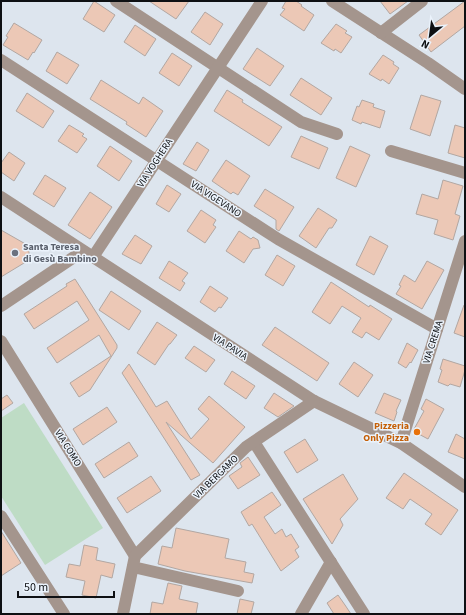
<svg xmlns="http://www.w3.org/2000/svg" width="466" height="615" font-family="'Source Sans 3',sans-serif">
<rect width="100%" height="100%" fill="#dde5ee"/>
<polygon fill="#bedcc5" points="24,403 103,528 45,565 1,496 1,418"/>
<g fill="#ecc8b6" stroke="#b2a7a2">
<polygon points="94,1 115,15 104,32 83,19"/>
<polygon points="149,1 189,1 176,19"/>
<polygon points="286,1 296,1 302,5 301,6 314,15 304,31 280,15 285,9 282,8"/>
<polygon points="380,1 408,1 390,14"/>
<polygon points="465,1 465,26 431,52 419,35"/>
<polygon points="205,12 223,24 210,45 191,32"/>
<polygon points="14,23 42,40 34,53 33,52 28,60 3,45 8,37 6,36"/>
<polygon points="336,24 347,31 345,33 352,37 341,53 335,49 334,51 321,43"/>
<polygon points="135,25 156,39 145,56 124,42"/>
<polygon points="257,48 284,66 270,86 243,69"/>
<polygon points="57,52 79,65 67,84 46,71"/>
<polygon points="172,53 192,66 179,86 159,73"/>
<polygon points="383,55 394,62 393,64 399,68 389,84 382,79 381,81 369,74"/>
<polygon points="301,78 332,98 321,115 290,95"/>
<polygon points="101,80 139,104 143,97 163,111 146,137 126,124 127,122 90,99"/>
<polygon points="227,90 243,100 242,102 282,127 269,146 214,111"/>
<polygon points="27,93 54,111 43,128 16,111"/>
<polygon points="421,95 441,101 430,136 410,129"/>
<polygon points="362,100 374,104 373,107 385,111 380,128 362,122 361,124 352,120 357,106 359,107"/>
<polygon points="69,125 84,134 82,136 87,139 77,153 58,141"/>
<polygon points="455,125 465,128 465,158 448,153"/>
<polygon points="301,136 328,148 319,169 291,157"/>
<polygon points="197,142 209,150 196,171 183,164"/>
<polygon points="110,146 132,161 119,181 97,166"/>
<polygon points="350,146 370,155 356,187 336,178"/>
<polygon points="9,152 25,163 14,181 1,172 1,163"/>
<polygon points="226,160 250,176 238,195 233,192 231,194 212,181"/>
<polygon points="45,175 66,188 54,207 33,194"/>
<polygon points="443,180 463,186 455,214 460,216 453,240 434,234 438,220 416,214 422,194 438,199"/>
<polygon points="167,185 181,194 169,212 156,204"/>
<polygon points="265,189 294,207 279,231 276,229 276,220 254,206"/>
<polygon points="90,192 112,207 90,239 68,225"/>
<polygon points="318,208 337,220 332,228 329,228 316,248 299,236"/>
<polygon points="201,210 216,220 213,225 216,227 205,243 187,231"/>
<polygon points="1,230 29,246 29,260 1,277"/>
<polygon points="239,231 251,239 253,237 258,240 260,248 253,249 244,263 226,251"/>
<polygon points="135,235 152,246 141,264 122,254"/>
<polygon points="370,236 388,246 374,275 356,265"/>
<polygon points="277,255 295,266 283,286 265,275"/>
<polygon points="169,261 188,273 182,281 185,283 180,291 159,278"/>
<polygon points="427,261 444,270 422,309 396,294 401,286 399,285 404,275 415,282"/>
<polygon points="75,279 117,345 117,348 90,390 79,397 70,383 111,356 99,335 57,363 47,348 89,320 77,301 34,329 24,314 67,286 66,284"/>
<polygon points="331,282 369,307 370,305 392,319 379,340 366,332 362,338 352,332 361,318 342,306 330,324 312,312"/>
<polygon points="210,286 228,298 221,308 219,307 215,312 200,302"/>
<polygon points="111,291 141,311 129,330 99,310"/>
<polygon points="464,305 465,305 465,337 454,333"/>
<polygon points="157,322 177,335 170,344 169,344 155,365 137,353"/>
<polygon points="275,327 329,363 317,381 262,345"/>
<polygon points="407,343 418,350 411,363 410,362 406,368 398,363"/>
<polygon points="194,346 215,360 206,372 185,358"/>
<polygon points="443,359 465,366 465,370 460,387 450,384 448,386 438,382 442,370 440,369"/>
<polygon points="354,362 373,375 358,397 339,384"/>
<polygon points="129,364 156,407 167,401 191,439 209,419 198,409 209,396 245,427 213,463 166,422 200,475 191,480 122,373"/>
<polygon points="232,371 255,386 246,399 224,384"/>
<polygon points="274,393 294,406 278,417 264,408"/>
<polygon points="384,393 401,400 396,411 397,412 394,421 375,413"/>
<polygon points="7,395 13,403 1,411 1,399"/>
<polygon points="426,399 444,409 428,439 413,431 424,411 421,409"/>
<polygon points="107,407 117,422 83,445 73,429"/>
<polygon points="456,434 465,439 465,459 448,452"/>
<polygon points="305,439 318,460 297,473 284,452"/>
<polygon points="129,442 138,456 104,478 95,464"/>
<polygon points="248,457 260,475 238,489 229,476 242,467 240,463"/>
<polygon points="404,473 458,510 441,535 425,524 432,514 410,499 403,509 386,498"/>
<polygon points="343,474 358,499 340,519 343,525 332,544 303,499"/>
<polygon points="151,476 161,491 127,513 117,498"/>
<polygon points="272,492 281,505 264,517 275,534 282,529 286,537 291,534 299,547 295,550 299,557 281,571 252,524 249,526 241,512"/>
<polygon points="176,528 229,539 225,558 246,562 244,572 254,574 252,583 185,571 158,564 162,546 172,548"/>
<polygon points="1,531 21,563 1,576"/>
<polygon points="84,545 98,548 96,560 115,564 112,578 101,575 96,598 82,595 85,581 66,577 69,564 80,566"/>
<polygon points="168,583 182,586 179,599 198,603 196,614 150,614 152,602 163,604"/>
<polygon points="338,595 345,605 351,614 334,614 327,603"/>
<polygon points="240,599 254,602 251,614 237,614"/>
</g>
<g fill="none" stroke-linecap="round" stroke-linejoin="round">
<g stroke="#a4958d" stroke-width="12">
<polyline points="116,1 301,122 337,134"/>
<polyline points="332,1 428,63 465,89"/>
<polyline points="381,33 422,1"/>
<polyline points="1,60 278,239 437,329"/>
<polyline points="391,151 465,173"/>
<polyline points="1,197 314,401 401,443 465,487"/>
<polyline points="93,257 262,1"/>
<polyline points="1,306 83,251"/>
<polyline points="1,341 135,556"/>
<polyline points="254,442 364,614"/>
<polyline points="401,443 465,241"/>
<polyline points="1,516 64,614"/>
<polyline points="133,567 238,591"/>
<polyline points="123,614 135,556 246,447 314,401"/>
<polyline points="301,614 331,562"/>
</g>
</g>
<circle fill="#6b7280" stroke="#ebf3fc" stroke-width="1.5" cx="15" cy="253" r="4"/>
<circle fill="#e8710a" stroke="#ebf3fc" stroke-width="1.5" cx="417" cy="432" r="4"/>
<g text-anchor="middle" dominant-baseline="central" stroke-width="3" stroke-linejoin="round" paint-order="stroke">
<g font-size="10" fill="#0e1013" stroke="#ebf3fc">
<text transform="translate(155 163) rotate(-57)">VIA VOGHERA</text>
<text transform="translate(216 199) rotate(33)">VIA VIGEVANO</text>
<text transform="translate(433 342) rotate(-72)">VIA CREMA</text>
<text transform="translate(230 347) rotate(33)">VIA PAVIA</text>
<text transform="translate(68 448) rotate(58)">VIA COMO</text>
<text transform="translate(216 477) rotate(-44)">VIA BERGAMO</text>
</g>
<g font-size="10" font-weight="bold" fill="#5b616d" stroke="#ebf3fc" text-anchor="start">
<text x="23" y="247">Santa Teresa<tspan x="23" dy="12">di Gesù Bambino</tspan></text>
</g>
<g font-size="10" font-weight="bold" fill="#c56008" stroke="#ebf3fc" text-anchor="end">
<text x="409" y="426">Pizzeria<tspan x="409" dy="12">Only Pizza</tspan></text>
</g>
</g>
<rect width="466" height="615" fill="none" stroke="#0e1013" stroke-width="4"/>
<g transform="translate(430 36) rotate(209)" stroke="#ebf3fc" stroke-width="3" paint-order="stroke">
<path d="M0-3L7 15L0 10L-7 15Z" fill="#0e1013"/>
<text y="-6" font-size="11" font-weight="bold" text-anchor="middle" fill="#0e1013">N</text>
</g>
<path d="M18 591v6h96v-6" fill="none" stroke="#0e1013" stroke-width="2"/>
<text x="24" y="591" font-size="12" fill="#0e1013" stroke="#ebf3fc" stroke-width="3" paint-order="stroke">50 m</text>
</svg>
